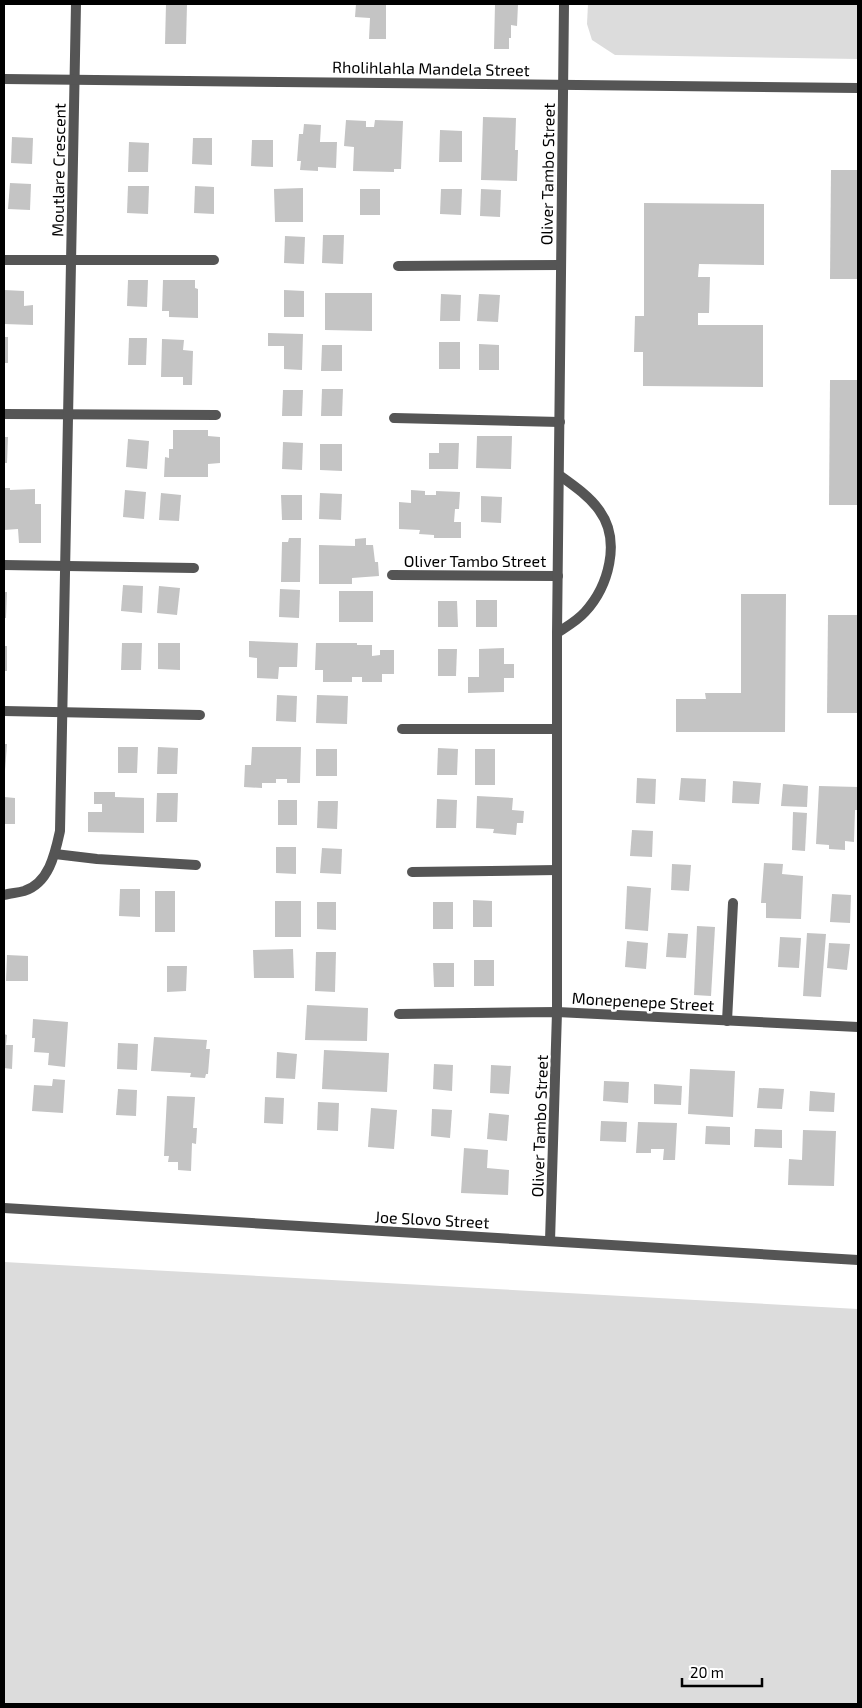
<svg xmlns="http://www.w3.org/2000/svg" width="862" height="1708" font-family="'Exo 2',sans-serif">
<rect width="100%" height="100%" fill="#fff"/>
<g fill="#dcdcdc">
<polygon points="588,4 858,4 858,59 615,55 592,40 587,24"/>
<polygon points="4,1262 858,1309 858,1704 4,1704"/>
</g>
<g fill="#c4c4c4">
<polygon points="166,4 187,4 186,44 165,44"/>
<polygon points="356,4 386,4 386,39 369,39 370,18 355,17"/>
<polygon points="495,4 518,4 517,26 511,25 511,38 509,38 509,49 494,49"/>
<polygon points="483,117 516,118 515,150 518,150 517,181 481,180"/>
<polygon points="346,120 366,121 366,127 374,127 375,120 403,121 401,169 394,169 394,172 353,171 354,147 344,146"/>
<polygon points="304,124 321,125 320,142 337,142 336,168 318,167 318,171 300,170 301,161 297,161 299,134 303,134"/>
<polygon points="440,130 462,131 462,162 439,162"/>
<polygon points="12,137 33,138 32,164 11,163"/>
<polygon points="193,138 212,138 212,165 192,164"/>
<polygon points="252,140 273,140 273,167 251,166"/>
<polygon points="129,142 149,143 148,172 128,172"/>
<polygon points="831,170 858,170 858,279 830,279"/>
<polygon points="10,183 31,184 30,210 8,209"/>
<polygon points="128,186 149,186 148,214 127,213"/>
<polygon points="195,186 214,187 214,214 194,213"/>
<polygon points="303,188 303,222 275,222 274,189"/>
<rect x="360" y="189" width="20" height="26"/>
<polygon points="441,189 462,189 461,215 440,214"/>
<polygon points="481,189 501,190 500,217 480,216"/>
<polygon points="644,203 764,204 764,265 699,264 698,277 710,277 709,313 698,313 698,325 763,325 763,387 643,386 643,352 634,352 635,316 644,316"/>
<polygon points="323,235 344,235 343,264 322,263"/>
<polygon points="285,236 305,237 304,264 284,263"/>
<polygon points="128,280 148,280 147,307 127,306"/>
<polygon points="163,280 195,280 195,288 198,289 198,318 169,317 169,311 162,311"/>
<polygon points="4,290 24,291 24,306 33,305 33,325 4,324"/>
<polygon points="284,290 304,291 304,317 284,317"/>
<polygon points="325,293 372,293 372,331 325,330"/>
<polygon points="441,294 461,295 460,321 440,321"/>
<polygon points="479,294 500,295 498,322 477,321"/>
<polygon points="268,333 303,334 302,370 284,369 284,346 268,346"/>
<rect x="4" y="337" width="4" height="26"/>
<polygon points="129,338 147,338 146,365 128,365"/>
<polygon points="162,339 184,340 183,350 193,351 192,385 183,385 183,377 161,377"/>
<rect x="439" y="342" width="21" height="27"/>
<polygon points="479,344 499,345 499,370 479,370"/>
<polygon points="322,345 342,345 342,371 321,371"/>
<polygon points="830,380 858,380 858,505 829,505"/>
<polygon points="322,389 343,389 342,416 321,416"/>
<polygon points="283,390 303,390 302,416 282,416"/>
<polygon points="173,430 208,430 208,436 220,437 220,463 208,464 208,477 164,477 165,457 169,458 169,449 173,449"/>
<polygon points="477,436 512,436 511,469 476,468"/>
<polygon points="4,437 8,437 7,463 4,463"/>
<polygon points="128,439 149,441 147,469 126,467"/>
<polygon points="283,442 303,443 302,470 282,469"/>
<polygon points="439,443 459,443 458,469 429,469 429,453 439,453"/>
<polygon points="320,444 342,444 342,471 320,470"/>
<polygon points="4,488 10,488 10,490 35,489 35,504 41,504 41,543 19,543 18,529 4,530"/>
<polygon points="125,490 146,492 144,519 123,517"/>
<polygon points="411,490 425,491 425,495 436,495 436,491 460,492 459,509 455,509 454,522 461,522 461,538 434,538 434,535 419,534 420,530 399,529 399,502 411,503"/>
<polygon points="161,493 181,495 179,521 159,520"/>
<polygon points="320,493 342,494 341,520 319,519"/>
<polygon points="281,495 302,495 302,520 282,520"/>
<polygon points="481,496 502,497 501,523 481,522"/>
<polygon points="289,538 301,538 300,582 281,582 282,542 288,542"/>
<polygon points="366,538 366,545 373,545 375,562 378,562 379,576 352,578 352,584 319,584 319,545 355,546 355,539"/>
<polygon points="123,585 143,586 142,613 121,611"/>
<polygon points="159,586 180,588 177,615 157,613"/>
<polygon points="280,589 300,590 299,618 279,617"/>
<rect x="339" y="591" width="34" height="31"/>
<polygon points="4,592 7,592 6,618 4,618"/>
<polygon points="741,594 786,594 785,732 676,732 676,699 706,699 705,693 741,693"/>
<rect x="476" y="600" width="21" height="27"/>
<polygon points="438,601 457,601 458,627 438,627"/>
<polygon points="828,615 858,615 858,713 827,713"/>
<polygon points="249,641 298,643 297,667 279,667 278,679 257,678 257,658 249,657"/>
<polygon points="122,643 142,643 141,670 121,670"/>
<polygon points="158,643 180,643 180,670 158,669"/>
<polygon points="316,643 357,643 357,645 372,645 372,656 380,655 380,650 394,650 394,674 382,674 382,682 362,682 362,677 352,677 352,682 323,682 323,670 315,670"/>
<rect x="4" y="646" width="3" height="25"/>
<polygon points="504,648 504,664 514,664 514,678 504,678 504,692 468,693 468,677 479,677 479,649"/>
<polygon points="438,649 457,649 456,676 438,676"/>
<polygon points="277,695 297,696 296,722 276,721"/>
<polygon points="317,695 348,696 347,724 316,723"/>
<polygon points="4,744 7,744 5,771 4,771"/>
<polygon points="118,747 138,747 137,773 118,773"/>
<polygon points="158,747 178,748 177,774 157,774"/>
<polygon points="252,747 301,747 300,783 287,783 287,779 276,779 276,783 262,783 262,788 244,787 245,765 251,765"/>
<polygon points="438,748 458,749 457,775 437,775"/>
<rect x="316" y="749" width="21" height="27"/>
<rect x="475" y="749" width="20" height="36"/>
<polygon points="637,778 656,779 655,804 636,803"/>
<polygon points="681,778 706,779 705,802 679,800"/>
<polygon points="733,781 761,783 759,804 732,803"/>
<polygon points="783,784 808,786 807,807 781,806"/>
<polygon points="819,786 858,787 858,810 855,810 854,842 845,841 845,850 829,849 829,845 816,844"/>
<polygon points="94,792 115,792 115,797 144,798 144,833 88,832 88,812 102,812 102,804 94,804"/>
<polygon points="157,793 178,793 177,822 156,822"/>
<polygon points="477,796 513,798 512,810 524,811 523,823 517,823 516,835 493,833 494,829 476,828"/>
<polygon points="4,797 15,798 15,824 4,824"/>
<polygon points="437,799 457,800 456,828 436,828"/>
<rect x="278" y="800" width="19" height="25"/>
<polygon points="318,801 338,801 337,829 317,828"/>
<polygon points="793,812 807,813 805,851 792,850"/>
<polygon points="632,830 653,831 652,857 630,856"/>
<polygon points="276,847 296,847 296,874 276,873"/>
<polygon points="322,848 342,849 341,874 320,873"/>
<polygon points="764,863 783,864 782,874 803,876 801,919 766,918 766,903 761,903"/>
<polygon points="672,864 691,865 689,891 671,890"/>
<polygon points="627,886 651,888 648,931 625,929"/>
<polygon points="120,889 140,889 140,917 119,916"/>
<rect x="155" y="891" width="20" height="41"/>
<polygon points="832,894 851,895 850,923 830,922"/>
<polygon points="473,900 492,901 492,927 473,927"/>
<rect x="275" y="901" width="26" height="36"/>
<polygon points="317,902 336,902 336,930 317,929"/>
<rect x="433" y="902" width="20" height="27"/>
<polygon points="697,926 715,927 711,996 694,995"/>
<polygon points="668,933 688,934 686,958 666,957"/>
<polygon points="807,933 826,934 821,997 803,996"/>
<polygon points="780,937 801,938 799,968 778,967"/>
<polygon points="627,941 648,943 646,969 625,967"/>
<polygon points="829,943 850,944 847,970 827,968"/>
<polygon points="293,949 294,978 254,978 253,950"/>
<polygon points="316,952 336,952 335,992 315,991"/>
<polygon points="7,955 28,956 28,981 6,981"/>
<rect x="474" y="960" width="20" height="26"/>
<polygon points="433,963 454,963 454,987 434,987"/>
<polygon points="167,966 187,966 186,991 167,992"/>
<polygon points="307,1005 368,1008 367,1041 305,1040"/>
<polygon points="33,1019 68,1022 65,1067 48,1065 49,1053 34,1052 35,1038 32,1038"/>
<polygon points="4,1034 7,1035 6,1045 13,1045 12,1069 4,1068"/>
<polygon points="154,1037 207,1040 206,1049 210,1049 208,1074 206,1074 205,1078 190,1077 191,1073 151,1071"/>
<polygon points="118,1043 138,1044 137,1070 117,1069"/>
<polygon points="324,1050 389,1053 387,1092 322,1089"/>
<polygon points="277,1052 297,1054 295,1079 276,1078"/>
<polygon points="434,1064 453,1065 452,1091 433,1089"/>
<polygon points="491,1065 511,1066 509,1094 490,1093"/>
<polygon points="690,1069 735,1071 733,1117 688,1114"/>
<polygon points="53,1079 65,1080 63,1113 32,1111 34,1085 52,1086"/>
<polygon points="604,1081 629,1082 628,1103 603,1101"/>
<polygon points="654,1084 682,1086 681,1105 654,1104"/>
<polygon points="759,1088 784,1089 782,1109 757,1108"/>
<polygon points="118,1089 137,1090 136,1116 116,1115"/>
<polygon points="810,1091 835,1093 834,1112 809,1111"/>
<polygon points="167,1096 195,1097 193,1128 197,1128 196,1144 192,1143 191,1171 178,1170 178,1162 168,1162 169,1156 164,1156"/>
<polygon points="265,1097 284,1098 283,1124 264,1123"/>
<polygon points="318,1102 339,1103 338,1131 317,1130"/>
<polygon points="371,1108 397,1110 394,1149 368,1147"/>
<polygon points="432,1109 452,1110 450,1138 431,1136"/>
<polygon points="489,1113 509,1115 507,1141 487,1139"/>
<polygon points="601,1121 627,1122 626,1142 600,1141"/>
<polygon points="638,1122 677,1123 675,1160 663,1160 664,1149 651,1149 651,1153 636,1153"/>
<polygon points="706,1126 730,1127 730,1145 705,1144"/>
<polygon points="755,1129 782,1130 782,1148 754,1147"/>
<polygon points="803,1130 836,1131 834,1186 788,1185 789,1159 802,1160"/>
<polygon points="464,1148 488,1150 487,1168 509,1170 508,1195 461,1193"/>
</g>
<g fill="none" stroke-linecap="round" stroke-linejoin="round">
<path stroke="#555" stroke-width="10" d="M 557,633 C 566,627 577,621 585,612 C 608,587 622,541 599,510 C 589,496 573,485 559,475"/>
<g stroke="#555" stroke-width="10">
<polyline points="4,260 214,260"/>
<polyline points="398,266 561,265"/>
<polyline points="4,414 216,415"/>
<polyline points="394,418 560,422"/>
<polyline points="4,565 194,568"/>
<polyline points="392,575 558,576"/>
<polyline points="4,711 200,715"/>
<polyline points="402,729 557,729"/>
<polyline points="55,854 97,859 196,865"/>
<polyline points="412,872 557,870"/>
<path d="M 4,895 C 10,893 17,893 24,891 C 49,883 55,854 60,831 L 76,4"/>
<polyline points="399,1014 557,1012 858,1027"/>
<polyline points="727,1021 733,903"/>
<polyline points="4,1208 858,1260"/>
<polyline points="550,1241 557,1012 557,633 564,4"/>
</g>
<polyline stroke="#555" stroke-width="10" points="4,79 858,88"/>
</g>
<g text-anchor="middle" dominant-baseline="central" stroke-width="5" stroke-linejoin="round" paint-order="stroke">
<g font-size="16" fill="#000" stroke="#fff">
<text transform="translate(431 68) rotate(1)">Rholihlahla Mandela Street</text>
<text transform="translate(58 170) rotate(-89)">Moutlare Crescent</text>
<text transform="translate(547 174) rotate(-89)">Oliver Tambo Street</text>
<text x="475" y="560">Oliver Tambo Street</text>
<text transform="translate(643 1001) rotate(3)">Monepenepe Street</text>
<text transform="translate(539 1126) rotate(-88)">Oliver Tambo Street</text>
<text transform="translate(432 1219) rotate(3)">Joe Slovo Street</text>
</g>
</g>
<rect width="862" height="1708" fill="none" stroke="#000000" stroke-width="10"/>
<path d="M682 1678v8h80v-8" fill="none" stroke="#000000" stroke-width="2.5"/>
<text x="690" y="1678" font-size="15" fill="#000000" stroke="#ffffff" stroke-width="4" paint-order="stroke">20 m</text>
</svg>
